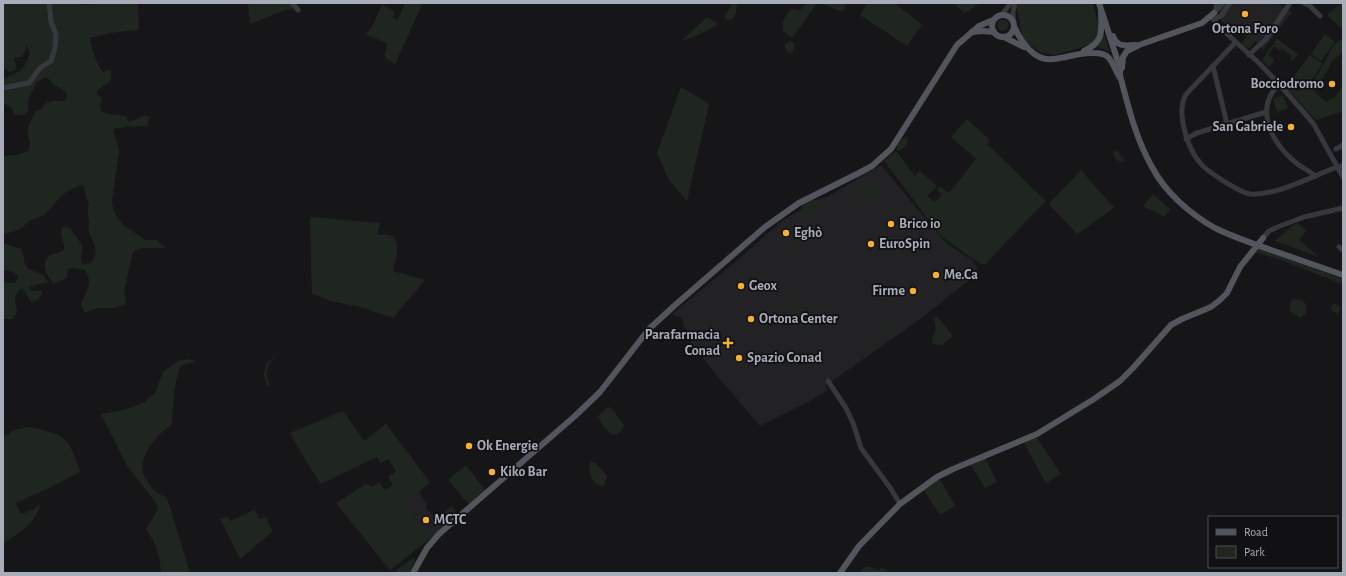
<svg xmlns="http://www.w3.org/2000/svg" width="1346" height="576" font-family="'Alegreya Sans',sans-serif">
<rect width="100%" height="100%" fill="#161618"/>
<g fill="#222225">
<polygon points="1225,3 1276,3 1292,12 1263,50 1256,42 1225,24 1217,17"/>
<polygon points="881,165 946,243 973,261 977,267 976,275 916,322 825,386 828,390 810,401 760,426 718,377 692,344 681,318 672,314 741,257 782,221 819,199 827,197"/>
<polygon points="419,492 427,505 425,507 436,519 434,521 441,529 432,537 405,505"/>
</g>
<g fill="#1e261f">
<path d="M 3,3 L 81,3 L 81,5 L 104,3 L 138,3 L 139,30 L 110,33 L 90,38 C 92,51 96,62 103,72 L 110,69 C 114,85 106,82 97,91 L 97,94 L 102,98 L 100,104 L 101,111 C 109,117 118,113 127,117 L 128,121 L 132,121 L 144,115 L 149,117 L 148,126 L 125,127 L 113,129 L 119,150 L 112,201 L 113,209 L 116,216 L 124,226 L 131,230 L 142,238 L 146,240 L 157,240 L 166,248 L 143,248 L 133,252 L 124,291 L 126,302 L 125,304 L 114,308 L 97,308 L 85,313 L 81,303 C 87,292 93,281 85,270 L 74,268 L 68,269 L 67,278 L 54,283 C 47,277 40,264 49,256 C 53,253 60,254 64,249 C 65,240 58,235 63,226 L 70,228 L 82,245 L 82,251 L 81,257 L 82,264 C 94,265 98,254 94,244 C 93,240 90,236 89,232 C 88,229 89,226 89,223 C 88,215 87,211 89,204 C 85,198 86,191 83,185 C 59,192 61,199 45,214 C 41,218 36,218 31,220 C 27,222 26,224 24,226 C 19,231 9,233 3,234 L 3,156 L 17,155 L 28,151 C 33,140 26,137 28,129 C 28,126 35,113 36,111 C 38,110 40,110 42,109 C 47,99 54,101 64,101 L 67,96 L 66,92 C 63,89 59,88 55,85 C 51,82 50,79 45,77 L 36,83 L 28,100 L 28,111 C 25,115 21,116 15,115 L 11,107 L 3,103 L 3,79 C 19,73 26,69 30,52 L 26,45 L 26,49 L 21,57 L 13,58 L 17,68 L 14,71 L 9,72 L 3,67 Z"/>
<polygon points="248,3 291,3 295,9 285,10 250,24"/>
<polygon points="405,3 423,3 395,64 385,58 387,43 365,34 371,29 382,5 395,11 392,17 398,20"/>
<polygon points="733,3 737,3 736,14 731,20 727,20 724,17"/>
<path d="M 807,3 L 817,3 L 792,38 L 783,31 C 781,21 786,15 792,8 L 799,11 Z"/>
<polygon points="820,3 847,3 843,11 840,11"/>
<polygon points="867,3 895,3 922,25 907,46 860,15"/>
<polygon points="953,3 980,3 965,13"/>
<polygon points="1019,3 1093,3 1099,27 1098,35 1094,41 1089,45 1055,55 1047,54 1040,52 1027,43 1022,37 1017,8"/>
<polygon points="1342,3 1343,3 1343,30 1327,15"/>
<path d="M 707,17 L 718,24 C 707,32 694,37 681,41 Z"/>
<circle cx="1003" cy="25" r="5.5"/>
<path d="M 1104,33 L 1110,53 C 1103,48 1100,46 1092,48 Z"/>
<polygon points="1325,34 1335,42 1321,61 1311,54"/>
<polygon points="1246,37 1255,41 1249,49 1242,43"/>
<polygon points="1277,39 1298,54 1292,61 1290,59 1292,56 1282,49 1280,50 1274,46 1268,55 1275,60 1269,67 1262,60"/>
<path d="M 1340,40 L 1343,40 L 1343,52 L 1332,61 L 1328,70 L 1314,91 L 1326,102 L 1335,97 L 1343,86 L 1343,111 L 1316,120 L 1282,83 L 1286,80 L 1299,92 L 1301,88 L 1303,87 L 1292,79 L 1310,55 L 1323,64 L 1306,87 L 1308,87 C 1313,80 1319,73 1323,66 C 1328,57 1331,45 1340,40 Z"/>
<path d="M 791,41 L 794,43 L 794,49 L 791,54 C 786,52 784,49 785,44 Z"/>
<polygon points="681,87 709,104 687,201 669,180 657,153"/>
<polygon points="1283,95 1288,108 1277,112 1273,99"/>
<polygon points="967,119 990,140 987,144 1046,201 985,264 981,264 963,252 941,236 884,161 896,151 915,176 920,171 937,186 927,196 935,202 942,195 937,189 939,186 949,193 976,159 951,137"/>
<path d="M 907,137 L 908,140 C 906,145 903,151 897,151 C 895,144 901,139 907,137 Z"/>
<path d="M 1114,151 L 1116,151 L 1124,158 L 1123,162 C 1119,162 1115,159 1113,155 Z"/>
<polygon points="1081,170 1114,208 1077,234 1049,204"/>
<circle cx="867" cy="191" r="9"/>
<polygon points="1153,194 1170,209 1165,217 1143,206"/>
<polygon points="814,199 821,204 821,210 811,217 807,216 802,211 801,205"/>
<path d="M 310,217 L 380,223 L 377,235 L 384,234 L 393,236 C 401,247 395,259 393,271 L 425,280 L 393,318 L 360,307 L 331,301 L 312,294 Z"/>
<polygon points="1298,223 1306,231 1299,240 1319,257 1275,241 1293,225"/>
<polygon points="817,225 819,228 794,248 792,245 793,243"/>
<path d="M 3,243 L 22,249 L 25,265 L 28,269 L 44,275 L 45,279 L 50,283 C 43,283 35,284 29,288 L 30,290 L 41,291 L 42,293 L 38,300 L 31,302 L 23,289 L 18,290 L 15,298 L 17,312 L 12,319 L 3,319 L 3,282 L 15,283 L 18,276 L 14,272 L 3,270 Z"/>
<path d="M 1257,248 L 1343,279 L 1343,284 C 1313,274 1284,259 1253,252 Z"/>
<path d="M 785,299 C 806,304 809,309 810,331 C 796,324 789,313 785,299 Z"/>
<polygon points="1293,299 1301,300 1306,304 1306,312 1301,318 1296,316 1290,311 1290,304"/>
<polygon points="1334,303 1341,308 1337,314 1330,309"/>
<path d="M 937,316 L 953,336 L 941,345 L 933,344 C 931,338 933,337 935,332 C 936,327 935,322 934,318 Z"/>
<polygon points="896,325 899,329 873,346 862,332 865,330 874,342"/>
<path d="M 288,345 C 275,357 260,366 270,385 L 268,387 L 264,375 L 266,364 Z"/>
<path d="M 189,359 L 190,360 L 193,360 L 195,362 L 182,365 C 174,374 173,411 172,424 C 168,429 162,431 158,436 C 147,448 136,466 147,481 C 152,489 157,494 166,497 L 169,504 L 190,573 L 161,573 C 160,555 156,543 146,529 L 158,509 L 156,503 L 128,467 L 101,414 L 124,410 L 147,401 L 147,399 L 155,393 L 163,372 L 178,361 Z"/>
<path d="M 608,407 L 609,407 L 613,410 L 624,425 C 622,432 618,434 612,435 L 603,426 L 598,416 Z"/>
<polygon points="343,411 364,441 386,424 430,482 405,505 432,537 390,570 336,503 366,484 372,487 379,482 385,490 393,485 388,477 396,471 388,459 381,463 377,457 321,484 306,461 290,433"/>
<path d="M 29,427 C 66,435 68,435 80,472 L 47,489 L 15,503 L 21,513 C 29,513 35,509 40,504 C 38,522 17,534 3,544 L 3,437 L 14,430 Z"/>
<polygon points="1037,436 1037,438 1061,474 1046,483 1023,442"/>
<polygon points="985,458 997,482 985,488 970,464"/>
<path d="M 591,462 L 595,463 L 605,473 L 607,477 L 603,486 C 592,486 590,474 589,465 Z"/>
<polygon points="466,465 485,490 469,504 448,480"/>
<polygon points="940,479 955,506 940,515 923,489"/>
<polygon points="452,506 458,514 441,529 433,521"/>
<polygon points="254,510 260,519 266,517 268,520 267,522 273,531 240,559 220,519 228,516 230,521"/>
<polygon points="413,558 415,560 409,573 394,573 398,569"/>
<polygon points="868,566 878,570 882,568 886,570 888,573 859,573 864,568"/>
</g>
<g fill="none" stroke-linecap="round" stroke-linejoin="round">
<g stroke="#37383d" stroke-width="5">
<polyline points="292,3 298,10"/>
<polyline points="1304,3 1310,6 1320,16"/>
<polyline points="1215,12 1217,3"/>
<polyline points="1214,13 1223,3"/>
<polyline points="1002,14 1011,3"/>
<polyline points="1210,16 1227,34 1259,63 1279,84 1313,123 1343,177"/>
<polyline points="1213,19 1221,16 1230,3"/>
<polyline points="1013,20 1013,12 1015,3"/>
<path d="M 1235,43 L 1191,89 C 1189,91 1187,93 1185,96 C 1176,115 1189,153 1203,166 C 1210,173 1218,177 1225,182 C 1232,186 1242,193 1250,194 C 1276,196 1313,176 1337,167 L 1343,166"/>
<polyline points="1249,55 1266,39 1290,3"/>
<polyline points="1213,66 1227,124"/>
<path d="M 1279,84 C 1254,109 1271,142 1295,162 C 1301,167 1309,170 1315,176"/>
<polyline points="3,88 29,83 40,68 51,61 55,48 56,34 51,22 49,3"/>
<polyline points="1186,139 1197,133 1266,112"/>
<polyline points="1336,149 1343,145"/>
<polyline points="1263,238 1269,231 1280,226 1304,217 1343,208"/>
<polyline points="1339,247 1343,250"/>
<polyline points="828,381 846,408 853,423 861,448 891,489 900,504"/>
</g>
<g stroke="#53555c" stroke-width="6">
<path d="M 1099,3 L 1120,68 L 1120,75 C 1128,106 1136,139 1152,167 C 1165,192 1190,214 1215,228 C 1233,237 1254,244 1274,251 C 1297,259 1320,267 1343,275"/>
<circle cx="1003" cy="26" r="11"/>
<path d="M 1015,28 C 1021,42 1035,62 1053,59 C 1067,58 1079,52 1093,53 C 1098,53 1104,53 1108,57 C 1113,62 1116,72 1120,78"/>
<polyline points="972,32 983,31 994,32"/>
<path d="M 1113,36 C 1117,47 1125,46 1135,45"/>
<polyline points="1004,37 1024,47"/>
<path d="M 1084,51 C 1103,42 1102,33 1101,13"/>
<polyline points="1122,68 1123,57 1127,51 1139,45 1202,23 1214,13"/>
<polyline points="413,573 427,548 439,534 575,416 600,392 649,329 674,306 765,227 799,203 859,173 872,166 891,149 957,45 979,26 993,20"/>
<polyline points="840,573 859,546 900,504 937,477 953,469 1037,434 1094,399 1120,381 1133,368 1171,325 1182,319 1211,307 1220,300 1227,293 1240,267 1252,252"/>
</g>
<polyline stroke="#53555c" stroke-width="6" points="1252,252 1263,238"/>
</g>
<g fill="#f2b134" stroke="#111113" stroke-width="1.5">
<circle cx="1245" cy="14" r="4"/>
<circle cx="1332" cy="84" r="4"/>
<circle cx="1291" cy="127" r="4"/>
<circle cx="891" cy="224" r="4"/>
<circle cx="786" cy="233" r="4"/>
<circle cx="871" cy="244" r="4"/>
<circle cx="936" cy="275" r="4"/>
<circle cx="741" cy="286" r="4"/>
<circle cx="913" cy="291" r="4"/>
<circle cx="751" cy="319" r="4"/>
<path d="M726 337h4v4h4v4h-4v4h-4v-4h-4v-4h4z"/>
<circle cx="739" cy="358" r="4"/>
<circle cx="469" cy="446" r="4"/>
<circle cx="492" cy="472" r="4"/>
<circle cx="426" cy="520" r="4"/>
</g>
<g text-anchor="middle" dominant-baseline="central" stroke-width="3.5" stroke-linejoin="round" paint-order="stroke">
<g font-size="14" font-weight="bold" fill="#a8adb8" stroke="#111113" text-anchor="start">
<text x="1245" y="29" text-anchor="middle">Ortona Foro</text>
<text x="1324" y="84" text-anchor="end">Bocciodromo</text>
<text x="1283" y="127" text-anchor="end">San Gabriele</text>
<text x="899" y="224">Brico io</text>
<text x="794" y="233">Eghò</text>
<text x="879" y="244">EuroSpin</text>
<text x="944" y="275">Me.Ca</text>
<text x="749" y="286">Geox</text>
<text x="905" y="291" text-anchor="end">Firme</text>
<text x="759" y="319">Ortona Center</text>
<text x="720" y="335" text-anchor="end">Parafarmacia<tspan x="720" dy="16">Conad</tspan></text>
<text x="747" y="358">Spazio Conad</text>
<text x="477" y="446">Ok Energie</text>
<text x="500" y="472">Kiko Bar</text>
<text x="434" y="520">MCTC</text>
</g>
</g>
<rect width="1346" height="576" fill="none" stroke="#a8adb8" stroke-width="8"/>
<rect x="1208" y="516" width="130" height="52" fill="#111113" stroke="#4d4f55"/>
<rect x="1216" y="529" width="20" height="6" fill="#53555c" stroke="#4d4f55"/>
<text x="1244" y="536" font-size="12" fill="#a8adb8">Road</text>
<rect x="1216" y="546" width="20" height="12" fill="#1e261f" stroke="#4d4f55"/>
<text x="1244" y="556" font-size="12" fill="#a8adb8">Park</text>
</svg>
